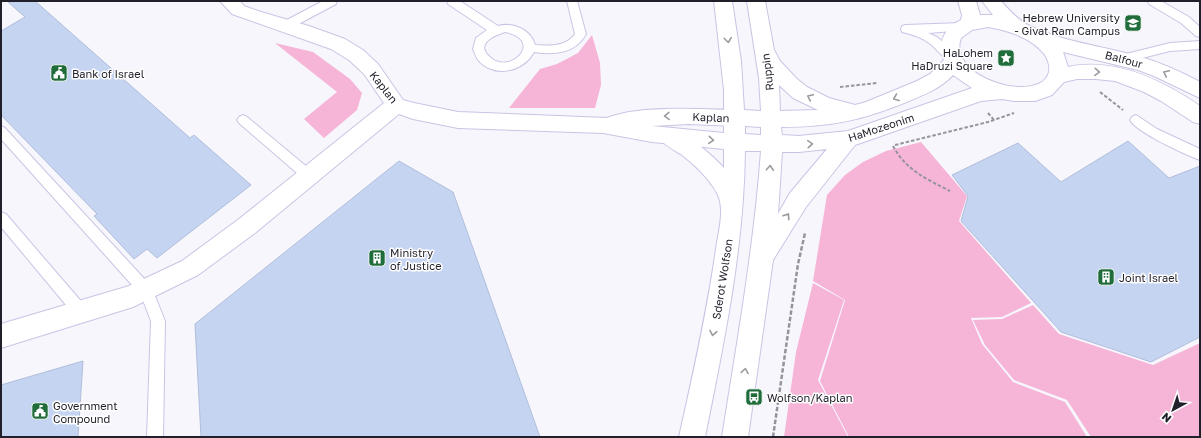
<svg xmlns="http://www.w3.org/2000/svg" width="1201" height="438" font-family="'Golos Text',sans-serif">
<rect width="100%" height="100%" fill="#f7f6fd"/>
<g fill="#f6b4d7">
<polygon points="592,35 600,63 601,85 595,108 509,108 540,69 557,64 578,53"/>
<polygon points="275,43 313,52 350,79 362,93 357,110 324,138 304,119 337,92"/>
<polygon points="921,142 967,196 959,221 1031,303 1002,317 971,318 982,344 1013,382 1065,402 1087,437 849,437 820,381 845,300 813,281 827,195 845,175 863,162 886,151"/>
<polygon points="813,283 844,300 818,380 848,437 784,437 796,352"/>
<polygon points="1033,305 1059,334 1153,365 1200,343 1200,437 1091,437 1067,400 1014,380 985,345 973,320 1002,319"/>
</g>
<g fill="#c5d4f1" stroke="#afbeda">
<polygon points="7,1 35,1 190,138 194,135 251,185 157,258 147,249 134,259 94,216 97,214 1,115 1,31 25,17"/>
<polygon points="1128,141 1169,178 1200,166 1200,337 1151,362 1061,332 961,221 968,196 952,175 1018,143 1061,182"/>
<polygon points="399,161 453,192 540,437 201,437 195,324"/>
<polygon points="83,361 78,437 1,437 1,385"/>
</g>
<g fill="none" stroke-linecap="round" stroke-linejoin="round">
<defs>
<g id="lane">
<polygon points="323,1 337,1 336,4 289,29 281,29 280,26 281,23"/>
<path d="M 447,1 L 460,1 L 498,26 C 512,22 531,29 535,45 C 550,46 566,47 575,34 L 567,1 L 577,1 L 586,34 C 575,54 554,55 534,52 C 523,72 495,78 479,61 C 476,58 475,53 473,49 L 476,38 L 487,30 L 448,4 ZM 505,32 C 545,40 511,75 491,58 C 474,44 493,36 505,32 Z"/>
<polygon points="1148,1 1161,1 1189,17 1200,27 1200,37 1196,36 1181,23 1149,4"/>
<path d="M 962,23 L 966,24 L 967,27 L 966,30 L 928,33 L 937,37 L 955,53 L 957,56 L 955,59 C 944,62 937,48 929,43 C 921,37 911,34 902,32 L 901,29 L 902,26 L 906,25 Z"/>
<polygon points="1200,41 1200,49 1170,51 1122,63 1118,62 1116,59 1118,56 1170,43"/>
<polygon points="243,115 247,117 313,172 315,176 313,180 309,181 305,180 239,123 237,120 239,117"/>
<path d="M 1136,115 L 1157,129 L 1200,149 L 1200,160 C 1186,155 1136,132 1130,120 L 1132,117 Z"/>
<polygon points="1,126 5,128 151,286 165,321 163,437 147,437 151,321 141,295 1,139"/>
<polygon points="1,212 6,214 86,307 88,312 86,317 81,319 76,317 1,227"/>
</g>
<path id="street" d="M 220,1 L 240,1 L 244,6 L 261,12 L 309,26 L 345,39 L 363,50 L 378,64 L 403,100 L 414,103 L 458,112 L 607,118 C 638,105 700,109 734,110 L 741,112 L 744,118 L 741,124 L 734,126 L 689,124 L 652,126 L 734,134 L 741,136 L 744,142 L 741,148 L 734,150 L 652,142 L 603,133 L 458,128 L 413,119 L 399,114 L 255,233 L 198,275 L 133,307 L 1,348 L 1,324 L 129,286 L 182,261 L 239,219 L 384,103 L 364,74 L 349,60 L 331,49 L 232,14 Z"/>
<path id="secondary" d="M 714,1 L 732,1 L 741,61 L 744,110 L 761,111 L 759,78 L 747,1 L 765,1 L 774,50 L 780,61 L 797,79 L 807,87 L 829,98 L 855,105 L 866,102 L 917,81 L 930,74 L 944,60 C 936,44 945,27 961,20 L 962,15 L 958,1 L 976,1 L 980,15 L 993,15 L 982,1 L 1001,1 C 1008,9 1016,18 1026,24 C 1061,42 1103,46 1141,57 C 1162,63 1181,72 1200,82 L 1200,98 L 1154,76 L 1138,70 L 1063,52 L 1068,67 C 1115,57 1162,80 1200,106 L 1200,124 L 1193,122 L 1161,101 L 1144,92 L 1115,81 L 1096,79 L 1077,79 L 1064,82 L 1052,95 L 1035,101 L 1014,101 L 1002,99 L 981,101 L 855,145 L 806,207 L 773,260 L 748,437 L 722,437 C 737,342 754,247 761,151 L 745,151 C 744,248 724,342 705,437 L 679,437 C 693,375 707,312 716,249 C 718,233 725,211 718,195 C 710,179 696,166 682,155 C 673,149 663,145 659,136 L 662,130 C 665,129 668,128 671,128 C 685,131 714,157 724,168 L 724,90 ZM 988,27 C 1009,31 1031,37 1045,55 C 1048,60 1050,66 1049,72 C 1041,105 946,79 961,38 L 972,30 ZM 953,75 L 972,88 L 848,131 L 799,136 L 782,135 L 781,127 C 832,127 863,120 909,101 C 926,94 941,88 953,75 ZM 779,85 L 793,98 L 818,110 L 780,111 ZM 745,126 L 761,127 L 761,135 L 745,134 ZM 827,149 L 790,193 L 778,214 L 782,152 L 799,152 Z"/>
</defs>
<use href="#lane" stroke="#c8c5e4" stroke-width="2"/>
<use href="#street" stroke="#c8c5e4" stroke-width="2"/>
<use href="#secondary" stroke="#c8c5e4" stroke-width="2"/>
<g stroke="#95949d" stroke-width="2" stroke-dasharray="3.5 2" stroke-linecap="butt">
<polyline points="840,87 877,83"/>
<polyline points="1100,92 1123,110"/>
<polyline points="988,113 994,120"/>
<polyline points="895,145 988,122 1014,113"/>
<path d="M 893,146 C 906,170 926,179 950,191"/>
</g>
<polyline stroke="#95949d" stroke-width="2.5" stroke-dasharray="4.5 2" stroke-linecap="butt" points="773,437 798,264 805,233"/>
<use href="#lane" fill="#fff" fill-rule="evenodd"/>
<use href="#street" fill="#fff" fill-rule="evenodd"/>
<use href="#secondary" fill="#fff" fill-rule="evenodd"/>
</g>
<defs><path id="oneway-chevron" d="M-2-3.5L2.5 0L-2 3.5" fill="none" stroke-width="1.6" stroke-linecap="round" stroke-linejoin="round"/></defs>
<g stroke="#9b9a9f">
<use href="#oneway-chevron" transform="translate(728 40) rotate(83)"/>
<use href="#oneway-chevron" transform="translate(1097 72) rotate(4)"/>
<use href="#oneway-chevron" transform="translate(1166 73) rotate(-155)"/>
<use href="#oneway-chevron" transform="translate(810 97) rotate(-155)"/>
<use href="#oneway-chevron" transform="translate(896 98) rotate(158)"/>
<use href="#oneway-chevron" transform="translate(667 116) rotate(178)"/>
<use href="#oneway-chevron" transform="translate(711 140) rotate(5)"/>
<use href="#oneway-chevron" transform="translate(810 144) rotate(-4)"/>
<use href="#oneway-chevron" transform="translate(770 168) rotate(-86)"/>
<use href="#oneway-chevron" transform="translate(787 216) rotate(-57)"/>
<use href="#oneway-chevron" transform="translate(713 333) rotate(101)"/>
<use href="#oneway-chevron" transform="translate(745 371) rotate(-81)"/>
</g>
<defs>
<symbol id="university-square" viewBox="-11 -11 22 22"><rect x="-9" y="-9" width="18" height="18" rx="4" fill="#206d3b" stroke="#fff"/><path d="M0-5L7-2L0 1L-7-2ZM-4 1L0 2.5L4 1V4Q0 6-4 4Z" fill="#fff"/></symbol>
<symbol id="sight-square" viewBox="-11 -11 22 22"><rect x="-9" y="-9" width="18" height="18" rx="4" fill="#206d3b" stroke="#fff"/><path d="M0-6L1.8-2.2L6-1.7L2.9 1.2L3.7 5.4L0 3.3L-3.7 5.4L-2.9 1.2L-6-1.7L-1.8-2.2Z" fill="#fff"/></symbol>
<symbol id="civic-square" viewBox="-11 -11 22 22"><rect x="-9" y="-9" width="18" height="18" rx="4" fill="#206d3b" stroke="#fff"/><path d="M-.6-6.5H3V-4.5H.6V-3L4-1V1h2V6H-6V1h2V-1L-.6-3ZM-1.2 2.5V6h2.4V2.5Z" fill="#fff"/></symbol>
<symbol id="building-square" viewBox="-11 -11 22 22"><rect x="-9" y="-9" width="18" height="18" rx="4" fill="#206d3b" stroke="#fff"/><path d="M-4-6H4V6H1V3H-1V6H-4ZM-2.5-4.3h1.7v1.8h-1.7ZM.8-4.3h1.7v1.8H.8ZM-2.5-1h1.7V.8h-1.7ZM.8-1h1.7V.8H.8Z" fill="#fff"/></symbol>
<symbol id="bus-square" viewBox="-11 -11 22 22"><rect x="-9" y="-9" width="18" height="18" rx="4" fill="#206d3b" stroke="#fff"/><path d="M-5-6H5V4H4V6H2V4H-2V6H-4V4H-5ZM-3.5-4V0h7V-4ZM-3.5 1.2v1.5H-2V1.2ZM2 1.2v1.5H3.5V1.2Z" fill="#fff"/></symbol>
</defs>
<g fill-rule="evenodd">
<use href="#university-square" x="1123" y="13" width="20" height="20"/>
<use href="#sight-square" x="996" y="48" width="20" height="20"/>
<use href="#civic-square" x="49" y="63" width="20" height="20"/>
<use href="#building-square" x="367" y="248" width="20" height="20"/>
<use href="#building-square" x="1096" y="267" width="20" height="20"/>
<use href="#bus-square" x="744" y="387" width="20" height="20"/>
<use href="#civic-square" x="30" y="401" width="20" height="20"/>
</g>
<g text-anchor="middle" dominant-baseline="central" stroke-width="3" stroke-linejoin="round" paint-order="stroke">
<g font-size="11" fill="#201f2a" stroke="#fff" text-anchor="start">
<text x="1120" y="17" text-anchor="end">Hebrew University<tspan x="1120" dy="13">- Givat Ram Campus</tspan></text>
<text x="993" y="52" text-anchor="end">HaLohem<tspan x="993" dy="13">HaDruzi Square</tspan></text>
<text x="72" y="73">Bank of Israel</text>
<text x="390" y="252">Ministry<tspan x="390" dy="13">of Justice</tspan></text>
<text x="1119" y="277">Joint Israel</text>
<text x="767" y="397">Wolfson/Kaplan</text>
<text x="53" y="405">Government<tspan x="53" dy="13">Compound</tspan></text>
</g>
<g font-size="11" fill="#201f2a" stroke="#fff">
<text transform="translate(1124 59) rotate(15)">Balfour</text>
<text transform="translate(767 72) rotate(-97)">Ruppin</text>
<text transform="translate(384 87) rotate(52)">Kaplan</text>
<text transform="translate(711 117) rotate(2)">Kaplan</text>
<text transform="translate(881 127) rotate(-18)">HaMozeonim</text>
<text transform="translate(722 279) rotate(-81)">Sderot Wolfson</text>
</g>
</g>
<rect width="1201" height="438" fill="none" stroke="#201f2a" stroke-width="4"/>
<g transform="translate(1173 410) rotate(220)" stroke="#ffffff" stroke-width="3" paint-order="stroke">
<path d="M0-3L7 15L0 10L-7 15Z" fill="#201f2a"/>
<text y="-6" font-size="11" font-weight="bold" text-anchor="middle" fill="#201f2a">N</text>
</g>
</svg>
